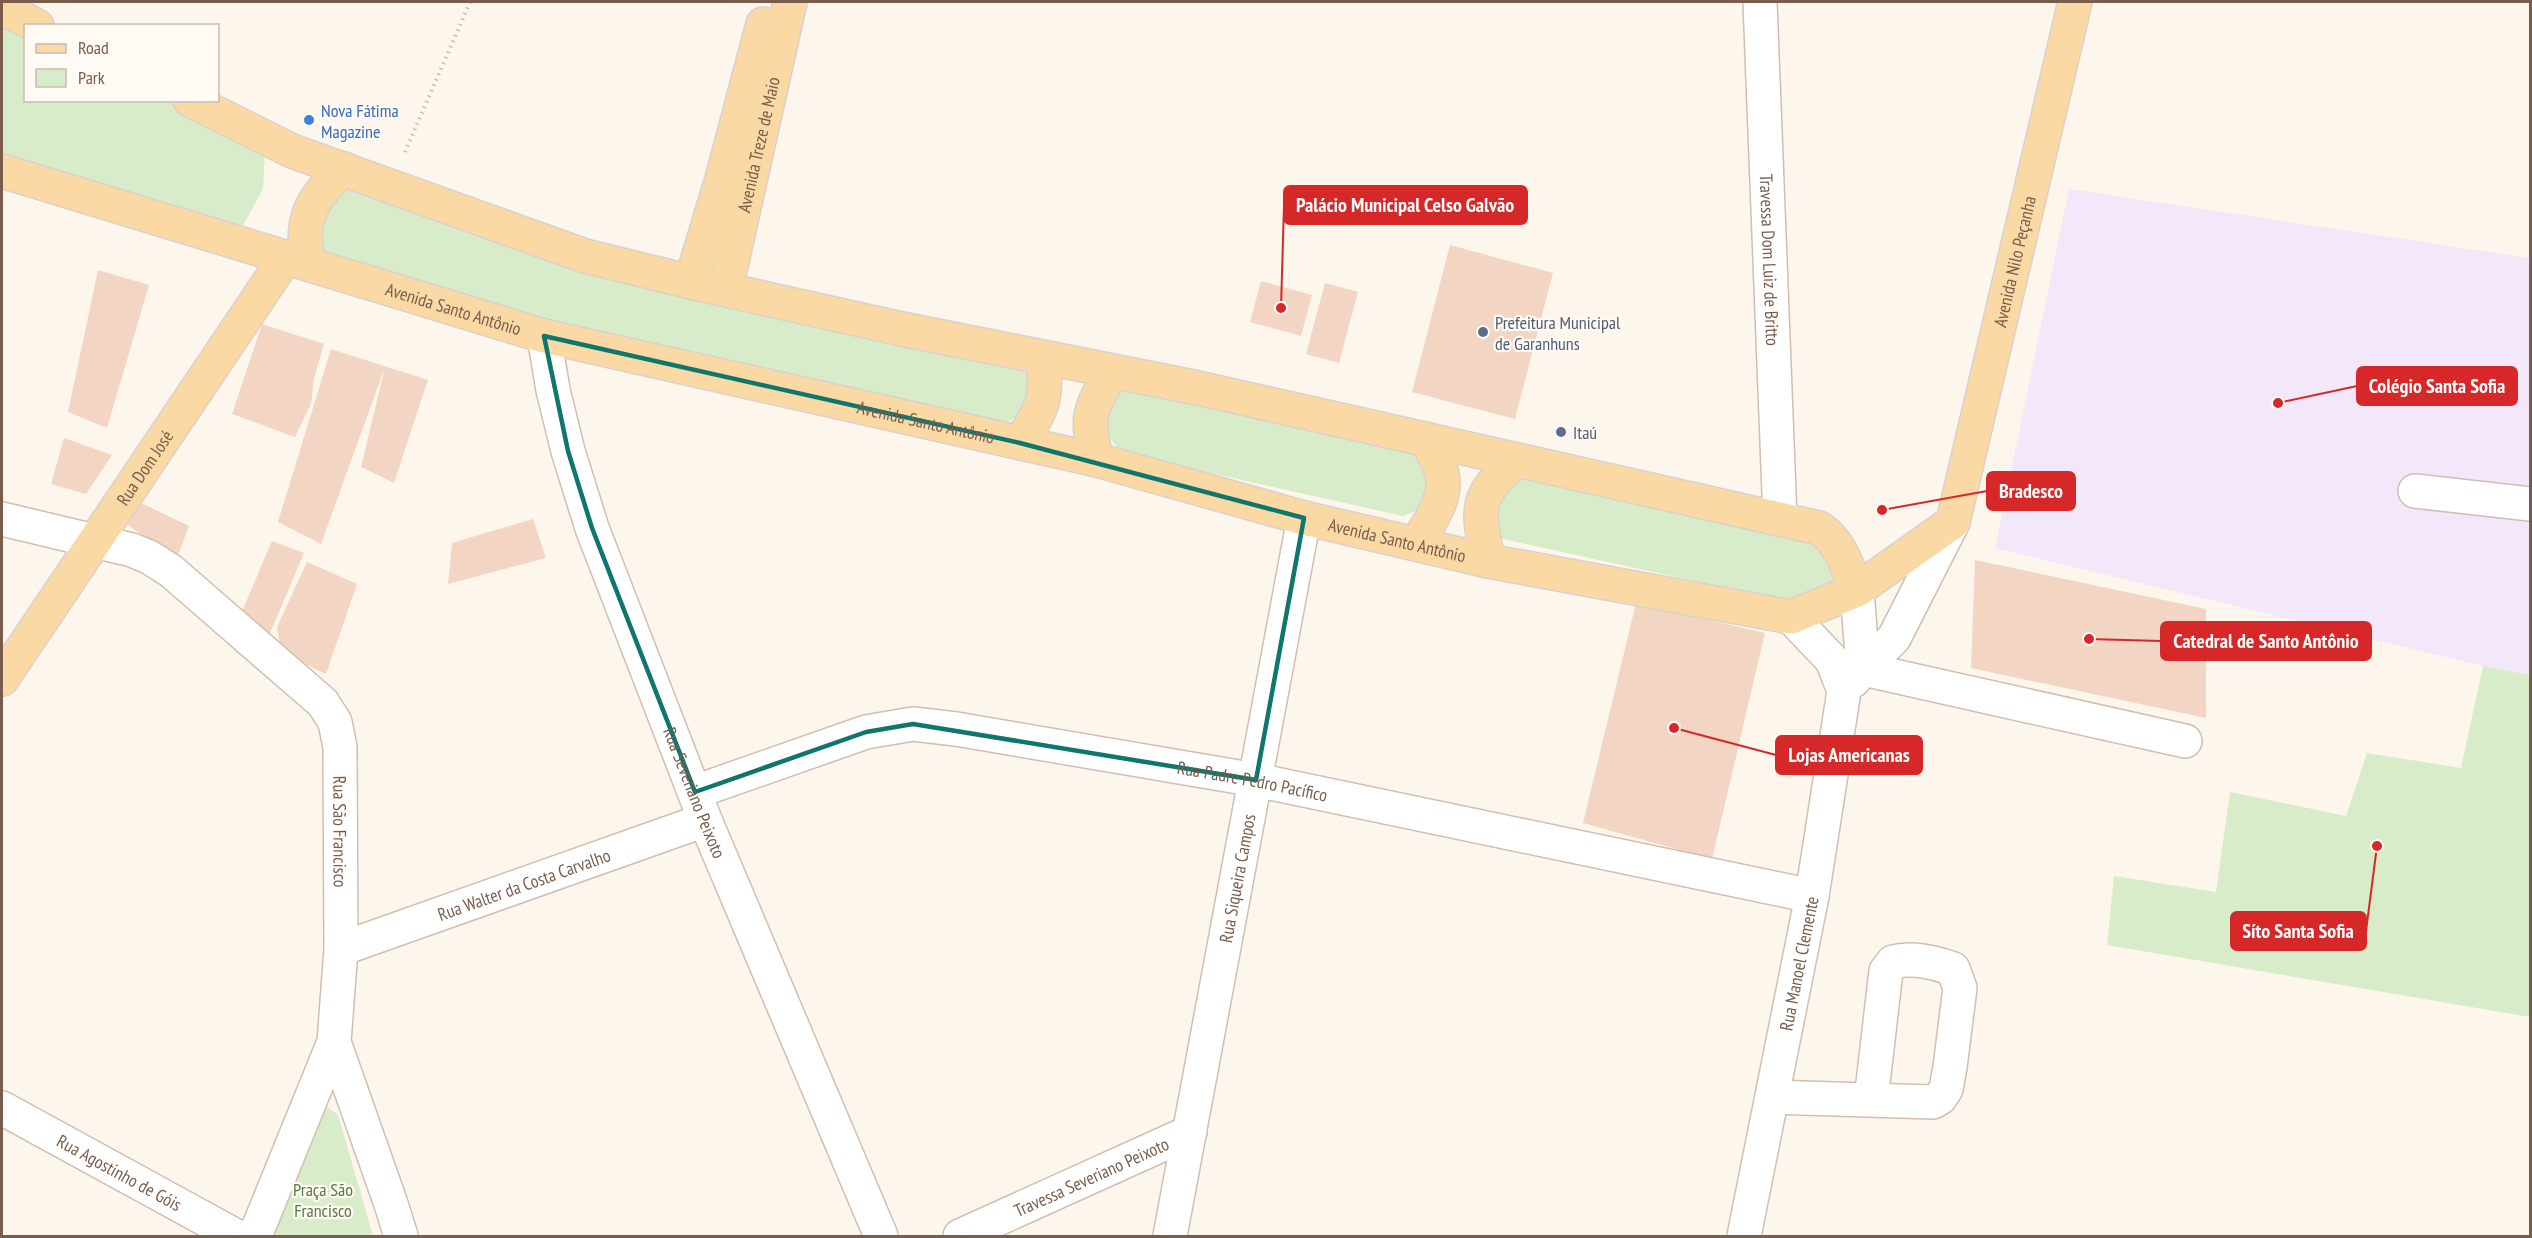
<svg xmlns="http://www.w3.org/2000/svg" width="2532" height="1238" font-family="'PT Sans Narrow',sans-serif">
<rect width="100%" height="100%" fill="#fdf6ec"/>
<polygon fill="#f3e8fa" points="2069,189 2530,258 2530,675 2483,666 1995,548"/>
<g fill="#d8ecc9">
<polygon points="2,20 25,32 26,100 167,101 265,148 263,189 240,231 2,158"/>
<polygon points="345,178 1034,366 1027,414 1001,424 558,326 319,251 321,199"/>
<polygon points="1126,385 1423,449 1436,478 1428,506 1403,516 1121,453 1103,428 1113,392"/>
<polygon points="1522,471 1823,538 1844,581 1798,604 1499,538 1490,507"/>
<polygon points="2483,666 2530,675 2530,1017 2107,945 2114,876 2216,892 2230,792 2346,816 2367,753 2461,768"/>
<polygon points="319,1101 338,1115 373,1236 273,1236 270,1232"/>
</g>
<g fill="#f3d5c3">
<polygon points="1450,245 1553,273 1515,419 1412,392"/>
<polygon points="98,270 149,285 107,428 68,412"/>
<polygon points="1261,281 1312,295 1301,336 1250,322"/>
<polygon points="1325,283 1358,292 1339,363 1306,354"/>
<polygon points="262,324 324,344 314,378 311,404 295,437 232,414"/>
<polygon points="331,349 428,380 394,483 361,467 385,367 321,544 278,522"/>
<polygon points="64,438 112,455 86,494 51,484"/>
<polygon points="133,499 189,526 176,561 123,521"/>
<polygon points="533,519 546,558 448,584 452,543"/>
<polygon points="272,541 304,553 268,638 240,616"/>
<polygon points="1975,560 2206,609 2206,718 1971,668"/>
<polygon points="307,562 357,584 326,674 281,653 277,627"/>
<polygon points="1636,603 1765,633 1712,859 1583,823"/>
</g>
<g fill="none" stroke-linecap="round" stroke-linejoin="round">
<defs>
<g id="minor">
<path id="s1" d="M 1760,2 L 1780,519"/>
<path id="s2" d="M 544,336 L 553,390 L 568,451 L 592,528 L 705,820 L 881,1236"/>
<polyline points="2415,491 2530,504"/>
<path id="s3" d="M 2,519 L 132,550 L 149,557 L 171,571 L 323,703 L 335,722 L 340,747 L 341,949 L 334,1042 L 391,1204 L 401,1236"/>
<polyline points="1863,669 2185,741"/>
<polyline points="1863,669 1894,638 1953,522"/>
<polyline points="1853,681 1863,669 1857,590"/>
<path id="s4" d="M 695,792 L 866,732 L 913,724 L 956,729 L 1256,780 L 1812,896"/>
<path id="s5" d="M 341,949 L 705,820"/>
<path d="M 1772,1097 L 1933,1102 L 1940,1098 L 1946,1089 L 1950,1067 L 1960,988 L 1953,969 C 1935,962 1911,957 1893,962 L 1886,971 L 1871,1100"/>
<path id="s6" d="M 2,1108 L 236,1236"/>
<polyline points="255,1236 334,1042"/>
<path id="s7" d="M 960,1236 L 1190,1132"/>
<path id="s8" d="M 1170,1236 L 1304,518"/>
<path id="s9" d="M 1744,1236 L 1812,896 L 1844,691 L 1832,660 L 1791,617"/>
</g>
<g id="major">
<polyline points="2,8 37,26"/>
<path d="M 190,100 L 292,151 L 585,256 L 691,282 L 902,329 L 1198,388 L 1819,528 C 1841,542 1847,567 1857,590"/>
<path id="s10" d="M 2,171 L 544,336 L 1097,460 L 1304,518 L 1488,561 L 1791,617 L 1857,590 L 1953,522 L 2075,2"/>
<path d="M 308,264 C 299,220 311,198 344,169"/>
<polyline points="691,282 722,179 763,24"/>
<path id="s11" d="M 726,288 L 790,2"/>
<path d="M 1020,443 C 1042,409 1049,399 1042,357"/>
<path d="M 1097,460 C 1085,418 1089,409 1112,373"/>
<path d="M 1416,544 C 1428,524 1448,499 1442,474 C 1440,462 1431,450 1426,439"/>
<path d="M 1488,561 C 1478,510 1473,498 1515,461"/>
<path id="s12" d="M 2,679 L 286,257"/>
</g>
</defs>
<use href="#minor" stroke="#d1beb0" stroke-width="36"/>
<use href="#major" stroke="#dad1cd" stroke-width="36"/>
<polyline stroke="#d9b8a5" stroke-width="4" stroke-dasharray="1.5 4.5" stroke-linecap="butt" points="405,152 470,2"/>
<use href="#minor" stroke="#fff" stroke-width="33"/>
<use href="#major" stroke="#fbd9a5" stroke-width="33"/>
</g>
<path fill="none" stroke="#0f766e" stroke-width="4.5" stroke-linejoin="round" d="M 544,336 L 1020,443 L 1304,518 L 1256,780 L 913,724 L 866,732 L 695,792 L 592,528 L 568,451 Z"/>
<circle fill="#3f7fe0" stroke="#fffaf3" stroke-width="2" cx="309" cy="120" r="6"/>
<g fill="#5c6f8a" stroke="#fffaf3" stroke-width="2">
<circle cx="1483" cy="332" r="6"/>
<circle cx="1561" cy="432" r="6"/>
</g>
<g text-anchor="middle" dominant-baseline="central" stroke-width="4.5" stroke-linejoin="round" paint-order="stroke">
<g font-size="18" fill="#366cbe" stroke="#fffaf3" text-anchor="start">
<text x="321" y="110">Nova Fátima<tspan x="321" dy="21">Magazine</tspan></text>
</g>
<g font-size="18" fill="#7a5c4d" stroke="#fffaf3">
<text stroke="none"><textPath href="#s11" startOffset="147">Avenida Treze de Maio</textPath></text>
<text stroke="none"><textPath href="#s1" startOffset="258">Travessa Dom Luiz de Britto</textPath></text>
<text stroke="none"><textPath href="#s10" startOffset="2302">Avenida Nilo Peçanha</textPath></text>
<text stroke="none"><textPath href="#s10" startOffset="472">Avenida Santo Antônio</textPath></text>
<text stroke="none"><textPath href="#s10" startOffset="958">Avenida Santo Antônio</textPath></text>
<text stroke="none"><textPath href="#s12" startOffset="255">Rua Dom José</textPath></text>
<text stroke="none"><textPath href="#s10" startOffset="1444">Avenida Santo Antônio</textPath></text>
<text stroke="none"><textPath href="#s4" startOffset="573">Rua Padre Pedro Pacífico</textPath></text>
<text stroke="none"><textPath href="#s2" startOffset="482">Rua Severiano Peixoto</textPath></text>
<text stroke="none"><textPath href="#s3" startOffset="512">Rua São Francisco</textPath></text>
<text stroke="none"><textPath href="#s8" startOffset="364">Rua Siqueira Campos</textPath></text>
<text stroke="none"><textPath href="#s5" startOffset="194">Rua Walter da Costa Carvalho</textPath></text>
<text stroke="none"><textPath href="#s9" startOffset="278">Rua Manoel Clemente</textPath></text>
<text stroke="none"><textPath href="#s6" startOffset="134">Rua Agostinho de Góis</textPath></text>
<text stroke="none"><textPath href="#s7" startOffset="144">Travessa Severiano Peixoto</textPath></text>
</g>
<g font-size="18" fill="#4e5e75" stroke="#fffaf3" text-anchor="start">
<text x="1495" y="322">Prefeitura Municipal<tspan x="1495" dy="21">de Garanhuns</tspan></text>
<text x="1573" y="432">Itaú</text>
</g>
<g font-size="18" fill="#537a41" stroke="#fffaf3">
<text x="323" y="1189">Praça São<tspan x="323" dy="21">Francisco</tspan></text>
</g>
</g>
<path fill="none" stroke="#d62828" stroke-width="2" d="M1281 308L1284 205M2278 403L2357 386M1882 510L1987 491M2089 639L2161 641M1674 728L1776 755M2377 846L2366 931"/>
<g fill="#d62828" stroke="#fffaf3" stroke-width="2">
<circle cx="1281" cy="308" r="6"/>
<circle cx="2278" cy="403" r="6"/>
<circle cx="1882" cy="510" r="6"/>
<circle cx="2089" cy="639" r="6"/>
<circle cx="1674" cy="728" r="6"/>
<circle cx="2377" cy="846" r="6"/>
</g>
<g fill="#d62828" stroke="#d62828" stroke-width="2">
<rect x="1284" y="186" width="243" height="38" rx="6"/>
<rect x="2357" y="367" width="160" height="38" rx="6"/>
<rect x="1987" y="472" width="88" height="38" rx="6"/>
<rect x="2161" y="622" width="210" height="38" rx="6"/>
<rect x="1776" y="736" width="146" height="38" rx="6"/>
<rect x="2231" y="912" width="135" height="38" rx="6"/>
</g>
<g font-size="20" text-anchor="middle" font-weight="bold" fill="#fff">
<text x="1405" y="212">Palácio Municipal Celso Galvão</text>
<text x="2437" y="393">Colégio Santa Sofia</text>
<text x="2031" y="498">Bradesco</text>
<text x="2266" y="648">Catedral de Santo Antônio</text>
<text x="1849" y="762">Lojas Americanas</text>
<text x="2298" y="938">Síto Santa Sofia</text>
</g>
<rect width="2532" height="1238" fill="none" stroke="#7a5c4d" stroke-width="6"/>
<rect x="24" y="24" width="195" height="78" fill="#fffaf3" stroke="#cabbb1" stroke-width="1.5"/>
<rect x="36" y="44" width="30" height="9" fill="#fbd9a5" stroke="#cabbb1" stroke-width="1.5"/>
<text x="78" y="54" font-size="18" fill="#7a5c4d">Road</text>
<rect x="36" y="69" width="30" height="18" fill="#d8ecc9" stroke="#cabbb1" stroke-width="1.5"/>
<text x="78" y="84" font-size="18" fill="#7a5c4d">Park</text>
</svg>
